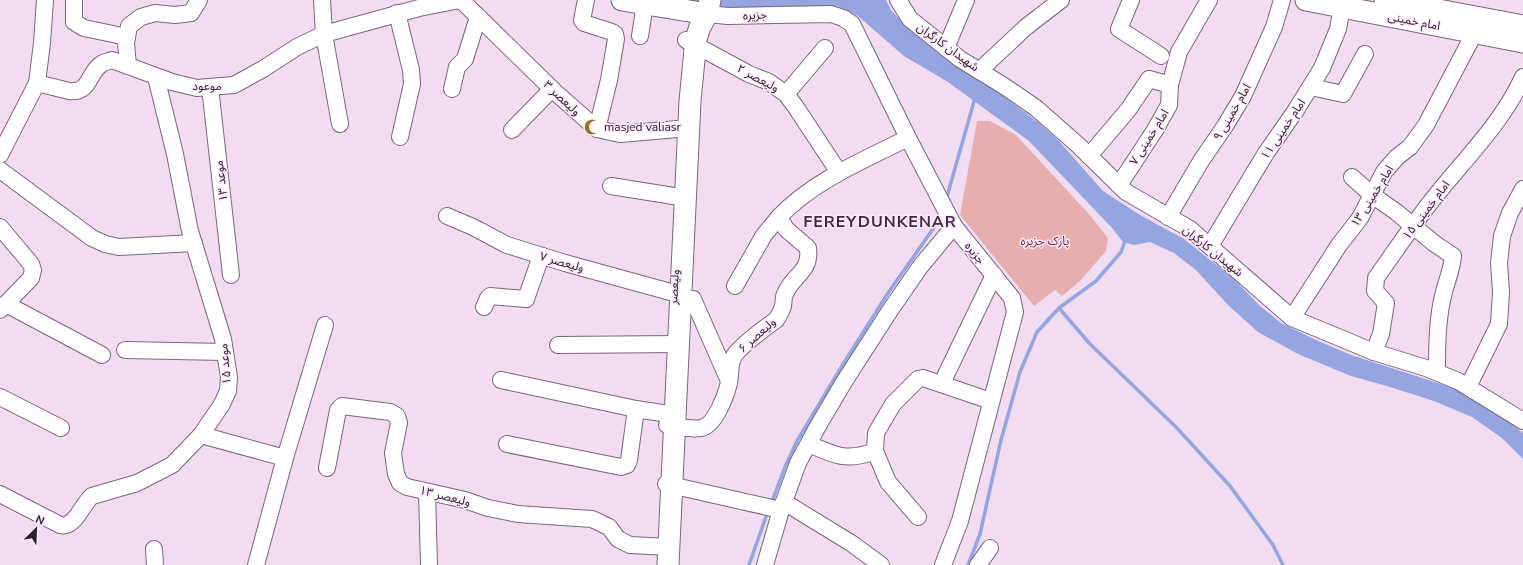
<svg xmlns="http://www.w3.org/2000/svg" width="1523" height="565" font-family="'Nunito Sans','Noto Sans Arabic',sans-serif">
<rect width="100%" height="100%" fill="#f1dcf2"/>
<polygon fill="#e7aeaf" points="977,121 990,121 1016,135 1088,213 1108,238 1106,251 1080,281 1062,296 1055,290 1034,306 960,215"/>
<polygon fill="#95a5df" points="643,0 886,0 891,10 911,31 950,62 998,92 1038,122 1058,140 1103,191 1140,215 1184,239 1234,279 1260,306 1281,323 1316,340 1351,355 1450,387 1489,406 1523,433 1523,459 1502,438 1472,417 1434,401 1387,386 1351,376 1298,354 1258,332 1228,305 1196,270 1174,253 1150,242 1134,245 1123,242 1113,229 1029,141 948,82 904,56 858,16 837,6 779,11 744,11"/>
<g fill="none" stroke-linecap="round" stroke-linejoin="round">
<g stroke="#95a5df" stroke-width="3.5">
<polyline points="946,200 975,98"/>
<polyline points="1059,308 1090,344 1176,427 1230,486 1273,545 1283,565"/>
<polyline points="771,504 785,467 797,441 842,366 888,293 933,229 941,211"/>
<polyline points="749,565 768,511"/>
<polyline points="968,565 980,534 1001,440 1020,372 1037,332 1059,308 1096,281 1121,252 1126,238"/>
</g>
<defs>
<g id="minor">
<polyline points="74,0 74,22 84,28 127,37"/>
<polyline points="322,0 324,34 340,124"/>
<polyline points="461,0 555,92 597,129 620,134 689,128"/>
<polyline points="586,0 582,20 584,23 612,32 615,34 616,39 609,80 597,129"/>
<polyline points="898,0 910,19 960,59 1004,86 1036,108 1078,145 1126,192 1190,229 1292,318 1374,352 1426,368 1458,381 1523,421"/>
<polyline points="1131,0 1119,29 1161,56"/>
<polyline points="397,13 411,70 412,84 400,137"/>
<polyline points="707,14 728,16 831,14 843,18 852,24 908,138 954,226 1012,298 1015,312 960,521 943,565"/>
<polyline points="640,36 645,4"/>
<polyline points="686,40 749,74 769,82 786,94 795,106 838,171 837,174"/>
<polyline points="946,48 966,0"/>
<polyline points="128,66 126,43 129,26 141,17 155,13 175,15 191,13 199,0"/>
<polyline points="979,71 1026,27 1061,0"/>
<polyline points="37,83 42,43 45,0"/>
<polyline points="210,87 231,275"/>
<polyline points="1311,87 1343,94 1365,54"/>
<polyline points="452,89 457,67 465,59 478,17"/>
<polyline points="786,94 825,48"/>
<polyline points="512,130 552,89"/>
<path d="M 0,155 L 37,83 L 69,91 C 91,94 88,71 103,63 C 105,62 109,61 112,60 L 172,82 L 197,88 L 234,85 L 263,69 L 297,47 L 324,34 L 419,8 L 460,0"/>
<polyline points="1089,156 1128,110 1149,79 1170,85"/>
<polyline points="0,170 92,238 105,244 119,247 194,243"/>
<path d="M 1352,177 L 1372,195 L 1395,211 L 1435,244 L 1453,256 C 1452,269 1447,280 1444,292 C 1437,318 1437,346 1437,372"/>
<polyline points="1119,185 1155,130 1169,105 1170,85 1179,52 1209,0"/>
<polyline points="611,186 686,198"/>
<polyline points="447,216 473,227 507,245 565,263 674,293 681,293"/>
<polyline points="1168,217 1201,161 1225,126 1243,96 1274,27 1282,0"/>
<polyline points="0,227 31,264 33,270 31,278 0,310"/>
<polyline points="1210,246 1266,153 1296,110 1322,68 1338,29 1342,7"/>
<polyline points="735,286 764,235 779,217"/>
<polyline points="693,299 729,381"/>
<polyline points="6,304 102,355"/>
<polyline points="484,307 488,298 490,296 526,299 541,256"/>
<polyline points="1292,318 1339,245 1360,218 1384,172 1397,157 1410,147 1426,125 1475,32"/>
<polyline points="558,345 679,344"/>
<polyline points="125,350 225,352"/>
<path d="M 1374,352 L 1381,334 L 1386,303 L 1375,291 L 1376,278 C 1396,250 1415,221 1437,194 C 1467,157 1504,120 1523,77"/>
<polyline points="501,380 636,409 675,415"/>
<polyline points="942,383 994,275"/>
<polyline points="1468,387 1499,324 1501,292 1499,263 1502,236 1510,213 1523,189"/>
<polyline points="0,397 61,428"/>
<path d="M 667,425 C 678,426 690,430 701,428 C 715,426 726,395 729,383 C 731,374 729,364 734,356 C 739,347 766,327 776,320 C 779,315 782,311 783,306 C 784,302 783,297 785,294 C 793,274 811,273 808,248 L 786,229 L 779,217 C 813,181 864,160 908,138"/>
<polyline points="201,435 285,458"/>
<polyline points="507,444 621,467 627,465 629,460 636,409"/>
<path d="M 809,444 C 833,455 848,462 875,451"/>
<polyline points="327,468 338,410 342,406 390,412 397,416 399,423 393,453 396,474 400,483 407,487 465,500 488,508 518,514 592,519 609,527 618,539 630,545 669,547"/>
<polyline points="666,484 781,510"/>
<polyline points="427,492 429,565"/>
<path d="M 0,494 L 60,525 C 75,529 82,504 92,496 L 137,483 L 172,465 L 201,435 L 222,404 L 228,391 L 229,377 L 223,339 L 190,231 L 175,154 L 156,77"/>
<polyline points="784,502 851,543 881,565"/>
<polyline points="918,517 888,482 875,451 876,433 893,404 918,379 923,378 991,401"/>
<polyline points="154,549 155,565"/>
<polyline points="256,565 285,458 325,325"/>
<polyline points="765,565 781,510 798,463 818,426 844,382 889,312 920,267 954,226"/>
<polyline points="978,565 990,548"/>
</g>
<g id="major">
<polyline points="622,0 707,14"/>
<polyline points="1306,0 1523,42"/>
<polyline points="1385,0 1523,26"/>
<polyline points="668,565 690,101 696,39 700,27 707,14 710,0"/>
</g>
</defs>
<use href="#minor" stroke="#79677a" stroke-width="18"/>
<use href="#major" stroke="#79677a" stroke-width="23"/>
<use href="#minor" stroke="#fff" stroke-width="16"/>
<use href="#major" stroke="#fff" stroke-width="21"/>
</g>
<defs>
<symbol id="mosque-bare" viewBox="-9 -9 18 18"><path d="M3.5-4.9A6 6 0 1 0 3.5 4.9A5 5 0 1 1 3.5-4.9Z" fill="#8e7b20" stroke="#fee9ff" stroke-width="2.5" paint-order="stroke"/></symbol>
</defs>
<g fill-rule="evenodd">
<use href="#mosque-bare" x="581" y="116" width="22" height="22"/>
</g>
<g text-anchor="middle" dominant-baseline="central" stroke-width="3" stroke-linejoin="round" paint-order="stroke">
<g font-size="12" fill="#2a222a" stroke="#fee9ff">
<text transform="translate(755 15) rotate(-2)">جزیره</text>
<text transform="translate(1414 21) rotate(11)">امام خمینی</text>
<text transform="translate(948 47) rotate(36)">شهیدان کارگران</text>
<text transform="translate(758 78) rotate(28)">ولیعصر ۲</text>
<text x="207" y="86">موعود</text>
<text transform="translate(562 98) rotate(43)">ولیعصر ۳</text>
<text transform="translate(1232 112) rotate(-60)">امام خمینی ۹</text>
<text transform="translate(1283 129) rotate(-56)">امام خمینی ۱۱</text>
<text transform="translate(1149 137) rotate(-58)">امام خمینی ۷</text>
<text transform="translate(221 181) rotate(-97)">موعد ۱۳</text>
<text transform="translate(1372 196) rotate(-58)">امام خمینی ۱۳</text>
<text transform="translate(1426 210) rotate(-53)">امام خمینی ۱۵</text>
<text transform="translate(1213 251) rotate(39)">شهیدان کارگران</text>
<text transform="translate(975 253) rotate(51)">جزیره</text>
<text transform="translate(562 262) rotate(16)">ولیعصر ۷</text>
<text transform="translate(674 287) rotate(-87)">ولیعصر</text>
<text transform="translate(757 335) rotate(-42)">ولیعصر ۶</text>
<text transform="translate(225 364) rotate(-95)">موعد ۱۵</text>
<text transform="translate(445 496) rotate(14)">ولیعصر ۱۳</text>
</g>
<g font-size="12" fill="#2a222a" stroke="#fee9ff" text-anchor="start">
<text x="604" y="127">masjed valiasr</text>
</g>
<g font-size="12" fill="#78252f" stroke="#fee9ff">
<text x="1045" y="241">پارک جزیره</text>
</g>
<g font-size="16" font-weight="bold" letter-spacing="1" fill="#3c2c3d" stroke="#fee9ff">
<text x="880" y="222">FEREYDUNKENAR</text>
</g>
</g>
<g transform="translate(36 529) rotate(24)" stroke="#fee9ff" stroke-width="3" paint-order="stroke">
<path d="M0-3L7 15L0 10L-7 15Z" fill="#2a222a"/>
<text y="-6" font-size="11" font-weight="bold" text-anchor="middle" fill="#2a222a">N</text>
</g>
</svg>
